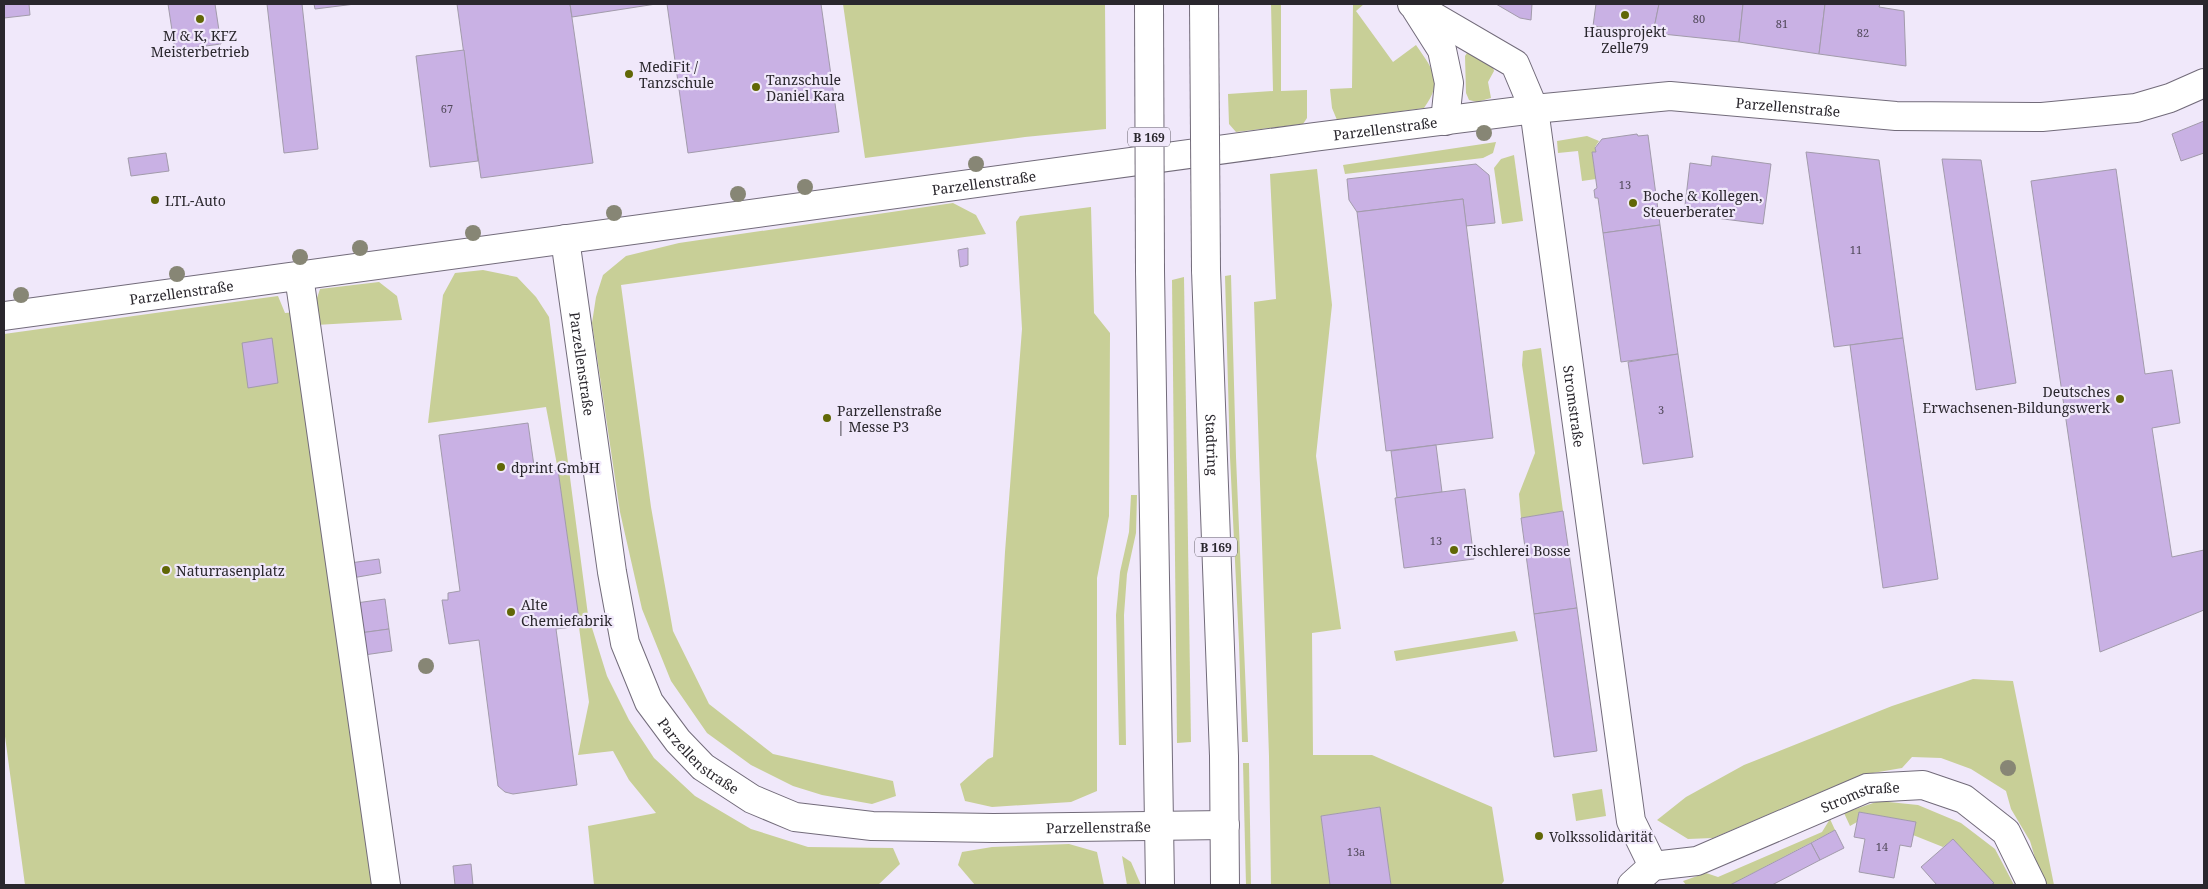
<svg xmlns="http://www.w3.org/2000/svg" width="2208" height="889" font-family="'Noto Serif',serif">
<rect width="100%" height="100%" fill="#f0e8fa"/>
<g fill="#c8cf97">
<polygon points="843,4 1105,4 1106,129 1025,137 865,158"/>
<polygon points="1271,4 1281,4 1281,91 1307,90 1307,118 1303,124 1236,132 1229,124 1228,94 1273,91"/>
<path d="M 1353,4 L 1364,4 L 1356,11 L 1393,62 L 1416,45 C 1433,70 1444,81 1424,108 L 1337,120 L 1332,108 L 1330,89 L 1352,88 Z"/>
<polygon points="1467,53 1481,56 1492,62 1494,71 1488,82 1491,98 1477,102 1469,100 1466,93 1465,56"/>
<polygon points="1587,136 1599,141 1595,147 1596,152 1592,152 1596,179 1582,181 1578,151 1558,153 1557,141"/>
<polygon points="1496,142 1493,153 1483,158 1345,174 1343,165"/>
<polygon points="1514,155 1523,221 1502,224 1494,168 1501,159"/>
<polygon points="1317,169 1332,305 1316,456 1341,629 1312,633 1313,755 1372,755 1492,807 1504,881 1501,885 1391,885 1379,807 1321,816 1330,885 1271,885 1269,756 1254,302 1276,299 1270,174"/>
<polygon points="953,203 976,215 986,234 621,285 651,507 673,631 709,704 773,754 893,781 896,796 872,804 822,795 793,786 751,765 707,733 671,681 642,609 620,512 592,323 596,297 603,275 626,256 679,243"/>
<polygon points="1091,207 1094,313 1110,333 1109,516 1097,578 1097,791 1071,802 992,807 965,801 960,784 988,759 993,757 1005,552 1022,329 1016,222 1020,216"/>
<polygon points="483,270 517,277 536,297 549,317 588,615 607,676 629,720 654,758 695,796 751,829 808,847 893,848 900,864 878,885 594,885 588,826 656,813 629,780 613,751 578,755 589,702 558,470 546,407 428,423 443,295 455,273"/>
<polygon points="1231,275 1236,457 1248,742 1242,742 1239,644 1230,457 1225,276"/>
<polygon points="1184,277 1191,742 1177,743 1172,280"/>
<polygon points="379,282 397,296 402,320 316,325 314,307 320,289"/>
<polygon points="278,296 285,313 296,312 377,885 25,885 4,729 4,334"/>
<polygon points="1541,348 1563,511 1521,518 1519,494 1535,453 1522,365 1523,351"/>
<polygon points="1131,495 1137,495 1136,533 1127,574 1124,615 1126,745 1119,745 1116,615 1120,572 1129,532"/>
<polygon points="1515,631 1518,641 1396,661 1394,651"/>
<polygon points="1973,679 2013,681 2054,885 2043,885 2030,841 2011,809 2006,791 1971,769 1941,758 1912,757 1902,768 1861,775 1713,838 1688,839 1657,820 1686,797 1744,765 1892,706"/>
<polygon points="1243,763 1249,763 1251,885 1246,885"/>
<polygon points="1602,789 1606,816 1576,821 1572,794"/>
<polygon points="1879,801 1918,805 1961,823 1995,849 2014,885 1991,885 1993,883 1953,839 1943,847 1913,835 1915,822 1859,812 1857,822 1850,826 1844,813"/>
<polygon points="1830,819 1835,830 1730,885 1686,885 1683,881 1706,873 1718,877 1822,832"/>
<polygon points="1069,844 1097,852 1104,885 975,885 958,865 962,852 992,847"/>
<polygon points="1122,856 1131,862 1141,885 1127,885"/>
</g>
<g fill="#c9b1e4" stroke="#a29bab">
<polygon points="4,4 29,4 30,15 4,18"/>
<polygon points="168,4 215,4 221,44 175,50"/>
<polygon points="267,4 302,4 318,149 284,153"/>
<polygon points="314,4 355,4 315,9"/>
<polygon points="457,4 570,4 593,163 481,178"/>
<polygon points="570,4 656,4 572,17"/>
<polygon points="667,4 821,4 839,132 688,153"/>
<polygon points="1496,4 1532,4 1531,20 1520,18"/>
<polygon points="1596,4 1659,4 1653,33 1593,26"/>
<polygon points="1659,4 1743,4 1739,42 1653,33"/>
<polygon points="1743,4 1825,4 1819,54 1739,42"/>
<polygon points="1825,4 1880,4 1879,7 1904,11 1906,66 1819,54"/>
<polygon points="464,50 478,161 430,167 416,56"/>
<polygon points="2204,121 2204,153 2181,161 2172,134"/>
<polygon points="1637,134 1638,136 1648,135 1660,225 1603,233 1598,198 1595,198 1594,190 1597,188 1592,152 1596,152 1595,148 1602,139"/>
<polygon points="1806,152 1879,160 1903,338 1834,347"/>
<polygon points="166,153 169,171 131,176 128,158"/>
<polygon points="1712,156 1771,164 1763,224 1684,214 1690,163 1711,166"/>
<polygon points="1942,159 1981,160 2016,383 1976,390"/>
<polygon points="1476,164 1489,175 1495,223 1466,226 1463,199 1357,212 1349,200 1347,179"/>
<polygon points="2116,169 2145,374 2172,370 2180,423 2152,428 2172,557 2204,550 2204,610 2100,652 2031,181"/>
<polygon points="1463,199 1493,438 1386,451 1357,212"/>
<polygon points="1660,225 1678,354 1621,362 1603,233"/>
<polygon points="968,248 968,265 960,267 958,250"/>
<polygon points="272,338 278,383 248,388 242,343"/>
<polygon points="1903,338 1938,579 1883,588 1850,345"/>
<polygon points="1678,354 1693,457 1643,464 1628,362"/>
<polygon points="528,423 535,473 558,470 580,626 556,629 577,785 513,794 505,792 498,786 479,640 449,644 442,600 448,600 448,593 460,591 439,435"/>
<polygon points="1436,445 1442,492 1397,498 1391,451"/>
<polygon points="1465,489 1474,559 1404,568 1395,498"/>
<polygon points="1563,511 1577,608 1534,614 1521,518"/>
<polygon points="379,559 381,573 352,578 350,563"/>
<polygon points="385,599 389,629 360,633 356,603"/>
<polygon points="1577,608 1597,751 1554,757 1534,614"/>
<polygon points="389,629 392,651 364,655 360,633"/>
<polygon points="1380,807 1391,885 1330,885 1321,816"/>
<polygon points="1859,812 1916,822 1911,847 1900,845 1894,878 1859,872 1865,839 1854,837"/>
<polygon points="1835,830 1844,848 1820,860 1811,843"/>
<polygon points="1953,839 1994,883 1991,885 1937,885 1921,867"/>
<polygon points="1811,843 1820,860 1772,885 1730,885"/>
<polygon points="471,864 473,885 455,885 453,866"/>
</g>
<g fill="none" stroke-linecap="round" stroke-linejoin="round">
<defs>
<g id="minor">
<path id="s1" d="M 1412,4 L 1515,64 L 1534,109 L 1631,821 L 1653,866"/>
<polyline points="1416,9 1442,50 1449,83 1445,121"/>
<path id="s2" d="M 565,239 L 612,572 L 625,643 L 649,702 L 678,741 L 703,767 L 752,799 L 795,817 L 872,826 L 993,828 L 1225,825"/>
<polyline points="299,276 386,885"/>
<path id="s3" d="M 4,316 L 1314,137 L 1534,109 L 1670,96 L 1896,116 L 2042,117 L 2136,108 L 2170,98 L 2204,83"/>
<path id="s4" d="M 1632,885 L 1653,866 L 1697,861 L 1867,788 L 1923,785 L 1964,799 L 2006,832 L 2032,885"/>
</g>
<g id="major">
<path id="s5" d="M 1206,270 L 1224,756 L 1225,885"/>
<polyline points="1150,271 1160,885"/>
</g>
</defs>
<use href="#minor" stroke="#726b7a" stroke-width="30"/>
<use href="#major" stroke="#726b7a" stroke-width="30"/>
<use href="#minor" stroke="#fff" stroke-width="28"/>
<use href="#major" stroke="#fff" stroke-width="28"/>
<defs>
<g id="major-bridge">
<polyline points="1149,4 1150,271"/>
<polyline points="1204,4 1206,270"/>
</g>
</defs>
<use href="#major-bridge" stroke="#726b7a" stroke-width="30" stroke-linecap="butt"/>
<use href="#major-bridge" stroke="#fff" stroke-width="28"/>
</g>
<g fill="#878675">
<circle cx="1484" cy="133" r="8"/>
<circle cx="976" cy="164" r="8"/>
<circle cx="805" cy="187" r="8"/>
<circle cx="738" cy="194" r="8"/>
<circle cx="614" cy="213" r="8"/>
<circle cx="473" cy="233" r="8"/>
<circle cx="360" cy="248" r="8"/>
<circle cx="300" cy="257" r="8"/>
<circle cx="177" cy="274" r="8"/>
<circle cx="21" cy="295" r="8"/>
<circle cx="426" cy="666" r="8"/>
<circle cx="2008" cy="768" r="8"/>
</g>
<g fill="#616706" stroke="#f0e8fa" stroke-width="2">
<circle cx="1625" cy="15" r="5"/>
<circle cx="200" cy="19" r="5"/>
<circle cx="629" cy="74" r="5"/>
<circle cx="756" cy="87" r="5"/>
<circle cx="155" cy="200" r="5"/>
<circle cx="1633" cy="203" r="5"/>
<circle cx="2120" cy="399" r="5"/>
<circle cx="827" cy="418" r="5"/>
<circle cx="501" cy="467" r="5"/>
<circle cx="1454" cy="550" r="5"/>
<circle cx="166" cy="570" r="5"/>
<circle cx="511" cy="612" r="5"/>
<circle cx="1539" cy="836" r="5"/>
</g>
<g text-anchor="middle" dominant-baseline="central" stroke-width="4.5" stroke-linejoin="round" paint-order="stroke">
<g font-size="11" fill="#524a5b">
<text x="1699" y="18">80</text>
<text x="1782" y="23">81</text>
<text x="1863" y="32">82</text>
<text x="447" y="108">67</text>
<text x="1625" y="184">13</text>
<text x="1856" y="249">11</text>
<text x="1661" y="409">3</text>
<text x="1436" y="540">13</text>
<text x="1882" y="846">14</text>
<text x="1356" y="851">13a</text>
</g>
<g fill="#f0e8fa" stroke="#65616a" stroke-width="1">
<rect x="1128" y="127.5" width="42" height="19" rx="4"/>
<rect x="1195" y="537.5" width="42" height="19" rx="4"/>
</g>
<g font-size="12" font-weight="bold" fill="#2a272d">
<text x="1149" y="137">B 169</text>
<text x="1216" y="547">B 169</text>
</g>
<g font-size="14" fill="#2a272d" stroke="#f0e8fa" text-anchor="start">
<text x="1625" y="31" text-anchor="middle">Hausprojekt<tspan x="1625" dy="16">Zelle79</tspan></text>
<text x="200" y="35" text-anchor="middle">M &amp; K, KFZ<tspan x="200" dy="16">Meisterbetrieb</tspan></text>
<text x="639" y="66">MediFit /<tspan x="639" dy="16">Tanzschule</tspan></text>
<text x="766" y="79">Tanzschule<tspan x="766" dy="16">Daniel Kara</tspan></text>
<text x="1643" y="195">Boche &amp; Kollegen,<tspan x="1643" dy="16">Steuerberater</tspan></text>
<text x="165" y="200">LTL-Auto</text>
<text x="2110" y="391" text-anchor="end">Deutsches<tspan x="2110" dy="16">Erwachsenen-Bildungswerk</tspan></text>
<text x="837" y="410">Parzellenstraße<tspan x="837" dy="16">| Messe P3</tspan></text>
<text x="511" y="467">dprint GmbH</text>
<text x="1464" y="550">Tischlerei Bosse</text>
<text x="176" y="570">Naturrasenplatz</text>
<text x="521" y="604">Alte<tspan x="521" dy="16">Chemiefabrik</tspan></text>
<text x="1549" y="836">Volkssolidarität</text>
</g>
<g font-size="14" fill="#2a272d" stroke="#f0e8fa">
<text stroke="none"><textPath href="#s3" startOffset="1799">Parzellenstraße</textPath></text>
<text stroke="none"><textPath href="#s3" startOffset="1394">Parzellenstraße</textPath></text>
<text stroke="none"><textPath href="#s3" startOffset="989">Parzellenstraße</textPath></text>
<text stroke="none"><textPath href="#s3" startOffset="179">Parzellenstraße</textPath></text>
<text stroke="none"><textPath href="#s2" startOffset="126">Parzellenstraße</textPath></text>
<text stroke="none"><textPath href="#s1" startOffset="468">Stromstraße</textPath></text>
<text stroke="none"><textPath href="#s5" startOffset="175">Stadtring</textPath></text>
<text stroke="none"><textPath href="#s2" startOffset="546">Parzellenstraße</textPath></text>
<text stroke="none"><textPath href="#s4" startOffset="249">Stromstraße</textPath></text>
<text stroke="none"><textPath href="#s2" startOffset="966">Parzellenstraße</textPath></text>
</g>
</g>
<rect width="2208" height="889" fill="none" stroke="#2a272d" stroke-width="10"/>
</svg>
